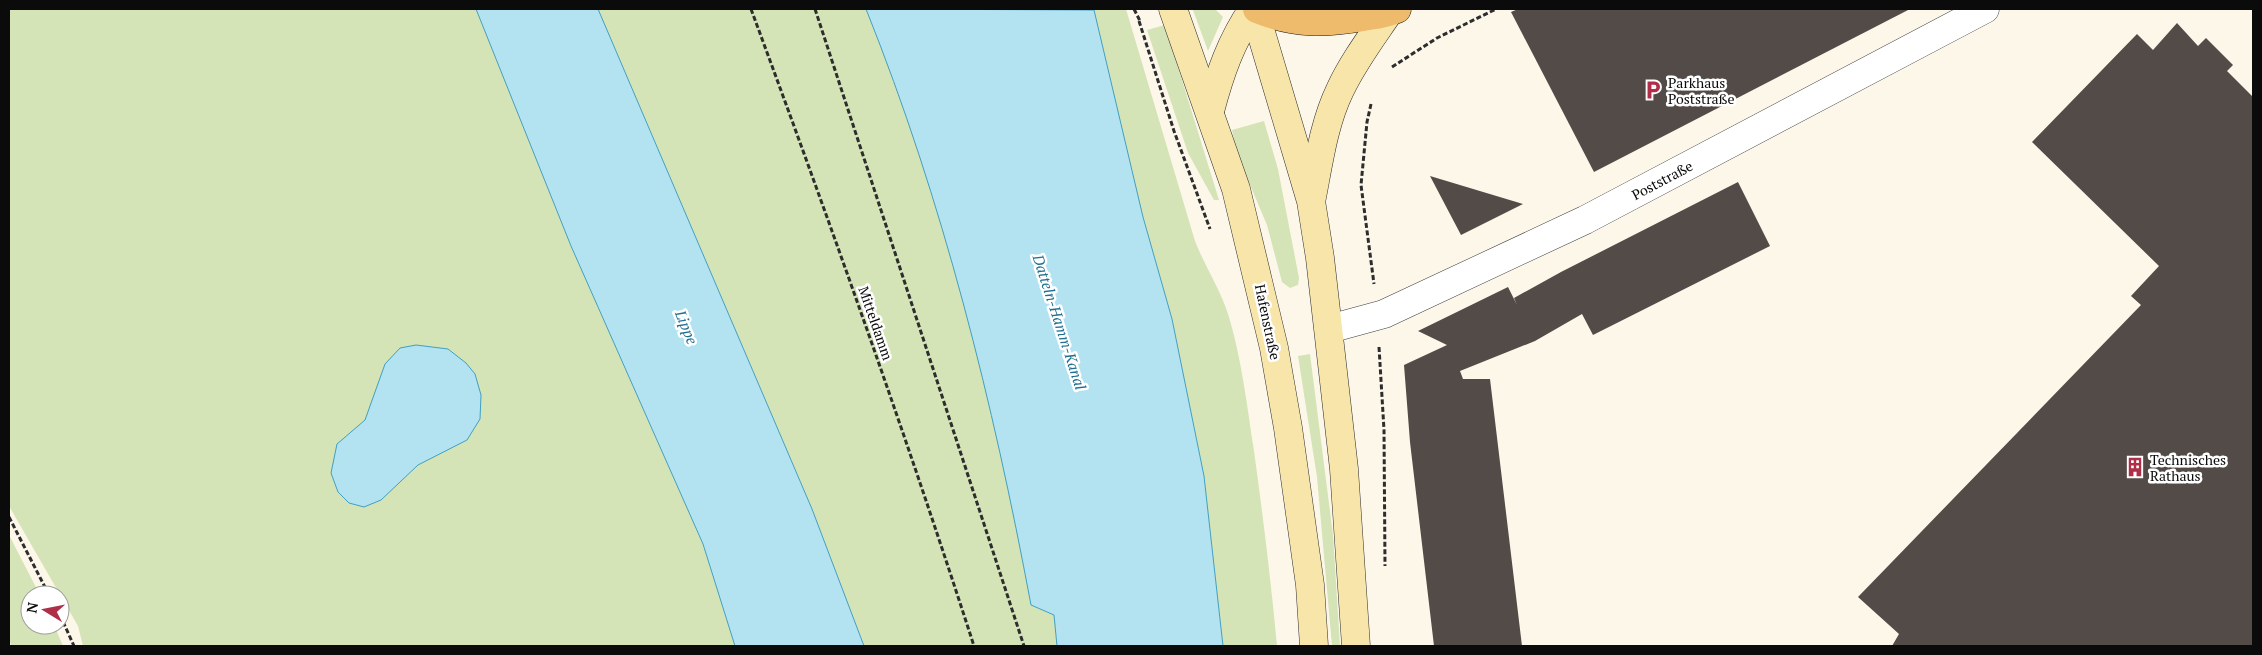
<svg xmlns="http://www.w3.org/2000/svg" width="2262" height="655" font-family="'PT Serif',serif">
<rect width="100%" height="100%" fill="#fdf7ea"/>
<g fill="#d5e4b7">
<polygon points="9,9 476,9 571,246 703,544 735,646 83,646 78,626 9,506"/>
<path d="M 598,9 L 866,9 C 943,200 994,402 1031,605 L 1054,615 L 1057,646 L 864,646 L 812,509 Z"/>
<path d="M 1092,9 L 1126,9 L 1195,241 C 1205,267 1221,290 1229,317 C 1242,361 1247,406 1254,451 C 1263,516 1271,581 1277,646 L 1223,646 L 1204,476 L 1172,319 L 1143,217 Z"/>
<polygon points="1194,9 1215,9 1223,17 1208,51 1193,10"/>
<polygon points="1165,25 1219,200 1214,200 1188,153 1147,30"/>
<polygon points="1264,121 1278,169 1299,278 1298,285 1290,288 1282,282 1267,225 1237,154 1232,130"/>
<polygon points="1310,354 1333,535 1340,646 1332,646 1317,477 1298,356"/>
<polygon points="9,535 40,595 30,595 30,625 54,625 63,646 11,646 9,637"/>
</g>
<g fill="#b3e2f0" stroke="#419fc1">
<polygon points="476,9 598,9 812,509 864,646 735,646 703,544 571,246"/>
<path d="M 866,9 L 1094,10 L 1143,217 L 1172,319 L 1204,476 L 1223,646 L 1057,646 L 1054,615 L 1031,605 C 993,402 943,201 866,9 Z"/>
<polygon points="416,345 448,349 466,363 475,374 481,395 480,419 467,440 418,465 381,500 364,507 349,503 338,492 331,473 337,444 365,420 385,364 400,348"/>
</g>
<g fill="#524b48">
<polygon points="1518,9 1910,9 1594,172 1511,12"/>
<polygon points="2177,23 2198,46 2206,38 2233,65 2227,71 2252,96 2253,94 2253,646 1892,646 1899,634 1858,597 2141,305 2131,296 2159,266 2032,142 2137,34 2153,50"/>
<polygon points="1430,176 1523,204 1461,235"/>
<polygon points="1738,182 1770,246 1593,335 1582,314 1535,341 1460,371 1463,379 1490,379 1522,646 1434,646 1410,442 1404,365 1447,345 1418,331 1508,287 1517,305 1514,298 1561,272"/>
</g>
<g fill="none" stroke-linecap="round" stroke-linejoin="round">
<defs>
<polyline id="street" points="1329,329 1384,314 1585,220 1985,9"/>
<g id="secondary">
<polyline points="1173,9 1236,189 1274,348 1288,428 1310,585 1314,646"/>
<polyline points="1254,9 1311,201 1320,258 1344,469 1356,646"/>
<path d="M 1210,111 C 1220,73 1231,41 1253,9"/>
<path d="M 1312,197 C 1319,161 1324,123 1340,90 C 1353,62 1372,37 1389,12"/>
</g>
<path id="primary" d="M 1257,9 C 1294,24 1324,24 1363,17 C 1375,15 1386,14 1397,9"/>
</defs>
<use href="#street" stroke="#3e3e3e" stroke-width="29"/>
<use href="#secondary" stroke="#2d2d2d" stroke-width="29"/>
<use href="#primary" stroke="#1c1c1c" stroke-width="29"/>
<g stroke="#2d2d2d" stroke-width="3" stroke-dasharray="5 2.5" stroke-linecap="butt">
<path d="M 751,9 C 829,220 905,432 974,646"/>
<polyline points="815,9 1024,646"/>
<polyline points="1134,9 1140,21"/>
<polyline points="1139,21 1174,131 1210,229"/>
<polyline points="1392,67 1437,38 1496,9"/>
<polyline points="1371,104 1367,122 1361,185 1374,284"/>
<polyline points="1379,347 1384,430 1385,566"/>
<polyline points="9,517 49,595"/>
<polyline points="60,615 74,646"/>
</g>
<use href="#street" stroke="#fff" stroke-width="28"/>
<use href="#secondary" stroke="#f8e5aa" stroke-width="28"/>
<use href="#primary" stroke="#edbb6b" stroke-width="28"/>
</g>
<defs>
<symbol id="parking-bare" viewBox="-9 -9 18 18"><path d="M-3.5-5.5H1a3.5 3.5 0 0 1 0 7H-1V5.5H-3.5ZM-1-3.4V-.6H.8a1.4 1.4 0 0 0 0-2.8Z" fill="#ae2f47" stroke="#fff" stroke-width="2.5" paint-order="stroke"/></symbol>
<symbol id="building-bare" viewBox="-9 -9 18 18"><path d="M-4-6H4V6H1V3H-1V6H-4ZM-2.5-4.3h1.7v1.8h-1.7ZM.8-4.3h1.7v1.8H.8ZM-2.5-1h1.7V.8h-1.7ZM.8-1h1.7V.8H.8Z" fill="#ae2f47" stroke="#fff" stroke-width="2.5" paint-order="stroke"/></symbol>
</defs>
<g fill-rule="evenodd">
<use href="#parking-bare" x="1639" y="76" width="28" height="28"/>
<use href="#building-bare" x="2121" y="453" width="28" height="28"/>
</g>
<g text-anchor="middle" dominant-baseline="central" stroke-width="5" stroke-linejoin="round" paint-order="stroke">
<g font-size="14" fill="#0b0b0b" stroke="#fff" text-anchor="start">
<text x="1668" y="82">Parkhaus<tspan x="1668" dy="16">Poststraße</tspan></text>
<text x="2150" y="459">Technisches<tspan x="2150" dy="16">Rathaus</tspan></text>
</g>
<g font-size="14" fill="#0b0b0b" stroke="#fff">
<text transform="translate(1662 180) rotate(-28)">Poststraße</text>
<text transform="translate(1268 322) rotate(78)">Hafenstraße</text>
<text transform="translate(876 323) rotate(71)">Mitteldamm</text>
</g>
<g font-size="15" font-style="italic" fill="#206f91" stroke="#fff">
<text transform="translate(1060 322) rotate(72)">Datteln-Hamm-Kanal</text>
<text transform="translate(687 327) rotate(68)">Lippe</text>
</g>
</g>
<rect width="2262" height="655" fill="none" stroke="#0b0b0b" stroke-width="20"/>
<g transform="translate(45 610) rotate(280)"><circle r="24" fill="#ffffff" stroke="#9d9d9d"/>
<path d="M0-4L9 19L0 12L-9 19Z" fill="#ae2f47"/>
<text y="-8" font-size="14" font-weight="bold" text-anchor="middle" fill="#0b0b0b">N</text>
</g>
</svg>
